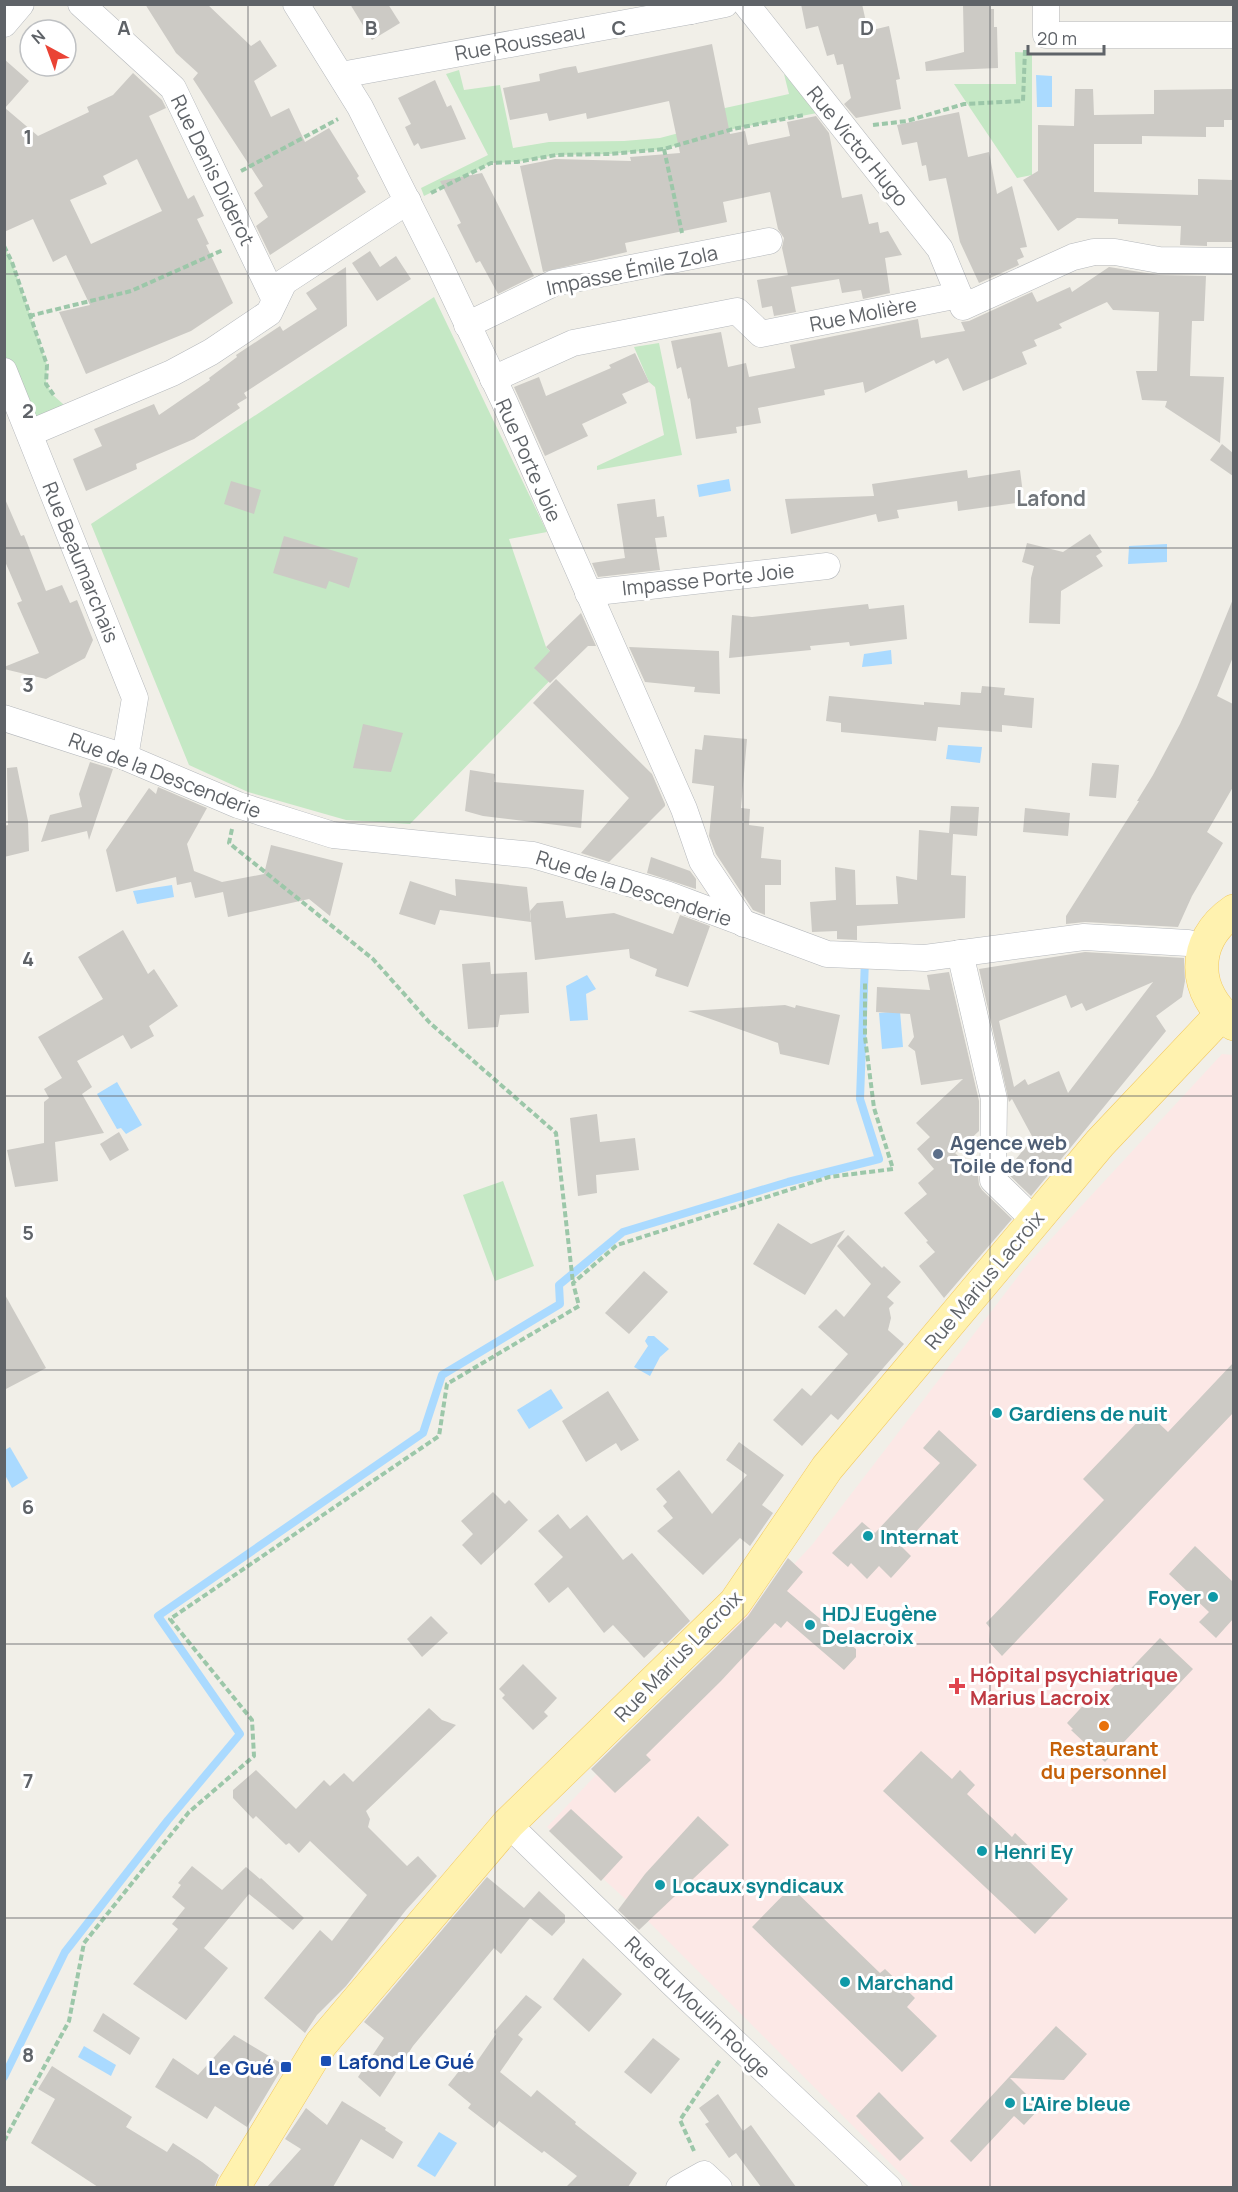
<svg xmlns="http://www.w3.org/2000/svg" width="1238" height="2192" font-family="Manrope,sans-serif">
<rect width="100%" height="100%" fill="#f1efe8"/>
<polygon fill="#fce8e6" points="1222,1054 1233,1055 1233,2187 914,2187 635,1908 547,1827 812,1545 1026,1266"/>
<g fill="#c5e8c5">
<polygon points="1015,52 1032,53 1032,175 1017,178 954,84 1016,84"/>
<polygon points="459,70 464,90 500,85 513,148 549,142 624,141 660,138 694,129 725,108 789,94 784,74 817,113 733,129 664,149 610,154 556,155 517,162 491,163 424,196 421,188 488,155 446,74"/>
<polygon points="4,246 12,262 47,365 46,384 53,395 63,404 71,417 30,433 5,371"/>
<polygon points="434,297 547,532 509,539 546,647 564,666 410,824 346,820 248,792 189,765 91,524"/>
<polygon points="659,343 682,455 597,470 597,466 664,435 655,387 649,382 634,347"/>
<polygon points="503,1181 534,1266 495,1281 463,1195"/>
</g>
<g fill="#aadaff">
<polygon points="1036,75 1052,76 1052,107 1037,107"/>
<polygon points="729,479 731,491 699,497 697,485"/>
<polygon points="1167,544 1167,562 1128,564 1129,546"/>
<polygon points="891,650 892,664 862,667 864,654"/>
<polygon points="948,745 982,747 980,763 946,759"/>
<polygon points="172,885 174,897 137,904 133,891"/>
<polygon points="587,975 596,989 586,994 588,1020 570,1021 566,986"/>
<polygon points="900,1011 903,1047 882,1049 879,1013"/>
<polygon points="117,1082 142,1125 126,1134 121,1128 117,1129 97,1094"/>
<polygon points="648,1336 654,1336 669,1349 660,1357 650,1376 634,1367 648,1346 645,1341"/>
<polygon points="551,1389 563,1408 529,1429 517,1410"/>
<polygon points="10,1447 28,1478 12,1488 5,1475 5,1450"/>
<polygon points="84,2046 116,2065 111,2076 78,2057"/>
<polygon points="439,2132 457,2143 435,2177 417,2166"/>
</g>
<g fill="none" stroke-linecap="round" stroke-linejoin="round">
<polyline stroke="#aadaff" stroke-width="8" points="4,2077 65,1952 168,1820 240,1734 158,1616 423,1433 442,1375 560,1304 559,1285 623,1232 788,1182 879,1159 860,1099 865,959"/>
</g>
<g fill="#cccac5" fill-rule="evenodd">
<polygon points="145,4 207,4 251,46 260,40 277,66 254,81 271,117 289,108 305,142 329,128 359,176 357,178 366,192 270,255 256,226 268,217 254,193 263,186 193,79 198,73 176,53"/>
<polygon points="350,4 388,4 400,23 372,40"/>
<polygon points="801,4 862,4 868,31 889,26 900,79 896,80 901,109 856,118 844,104 851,98 843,64 837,65 834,54 827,56 818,26 806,29"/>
<polygon points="963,4 991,4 991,9 994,9 994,27 997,27 998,68 926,71 925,62 964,52"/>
<polygon points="712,44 730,134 745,131 748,145 790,136 787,122 816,116 829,133 842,198 862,194 869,224 878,222 880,233 888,231 902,255 885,258 890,293 863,299 861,290 842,293 839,279 791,287 796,312 774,316 772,306 762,308 757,280 788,275 782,248 784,238 778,229 770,192 723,202 727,222 625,243 627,252 543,272 520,166 555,159 631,161 630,157 680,153 669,101 587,119 586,113 549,121 547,113 510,120 503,88 540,81 539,74 564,68 576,66 578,73"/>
<path d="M 4,59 L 29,81 L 5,108 L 38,136 L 89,112 L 87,107 L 113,95 L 133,73 L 162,100 L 166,108 L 149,116 L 188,199 L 194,195 L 204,216 L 197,219 L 209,244 L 206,245 L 233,303 L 191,331 L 86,374 L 59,312 L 90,305 L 66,255 L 53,262 L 33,219 L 4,232 ZM 137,159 L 162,211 L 91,244 L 70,200 L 107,184 L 103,176 Z"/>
<polygon points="435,80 447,107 451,105 466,139 421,149 418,143 414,146 405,127 411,124 398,98"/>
<polygon points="1075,89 1093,89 1094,115 1154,114 1154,90 1233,89 1233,120 1224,120 1224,127 1206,127 1206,137 1142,136 1142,144 1094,144 1094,192 1198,195 1198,179 1233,180 1233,242 1207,242 1207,246 1180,245 1181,226 1118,224 1118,219 1077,218 1058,231 1023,180 1038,171 1038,125 1074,126"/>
<polygon points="959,112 968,157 989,152 997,194 1012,186 1027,247 1020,248 1024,257 1017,260 1019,265 979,283 960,242 946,178 929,181 926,165 922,166 917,142 902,145 897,125"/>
<polygon points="482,173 534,276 498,294 480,261 476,263 457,225 461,223 440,181"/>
<polygon points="370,251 380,267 396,256 411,279 377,301 352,263"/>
<polygon points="346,267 347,326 244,393 247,398 237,404 240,408 194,439 136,464 137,469 86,491 73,459 102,446 94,429 154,404 159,415 210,380 209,378 237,357 236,355 280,326 283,331 317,309 306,293"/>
<polygon points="1109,267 1159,275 1206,276 1204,321 1192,321 1190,376 1224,377 1220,443 1165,407 1167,401 1142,400 1136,371 1157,371 1159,312 1113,310 1107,302 1059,324 1062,328 1034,340 1037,346 1022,352 1027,364 963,391 948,358 936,364 934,360 865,393 863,382 824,390 825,395 758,408 761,423 736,427 737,433 696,439 690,398 688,399 681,367 677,369 671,341 721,332 728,367 746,363 749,377 795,368 790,345 918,319 921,338 965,331 961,322 969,321 1032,292 1037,302 1070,287 1072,292"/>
<polygon points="635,353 649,382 622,394 627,403 582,424 588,436 545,456 514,387 539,377 546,396 611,368 609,365"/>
<polygon points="1222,444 1233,453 1233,476 1210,460"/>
<polygon points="967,470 968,478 1020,470 1024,502 958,511 957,501 897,510 899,518 878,522 876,514 791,534 785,499 874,496 872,484"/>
<polygon points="231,481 261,490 254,514 224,504"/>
<polygon points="5,499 21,536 24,535 46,591 62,585 70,603 77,600 93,640 85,658 46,679 4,669 4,667 39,653 17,603 22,601 4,559"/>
<polygon points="655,499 657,517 664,516 667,537 655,538 660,570 598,577 592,563 625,558 617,504"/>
<polygon points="1090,534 1102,552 1096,556 1103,566 1061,591 1060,624 1029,623 1031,578 1034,566 1022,562 1027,543 1063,552"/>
<polygon points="284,536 358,558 349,588 329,581 326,589 273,573"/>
<polygon points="1233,599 1233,657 1217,696 1233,704 1233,787 1207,832 1223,843 1192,896 1178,927 1085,922 1066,924 1066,916 1139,801 1137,801 1153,775 1180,724 1197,687"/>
<polygon points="868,604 869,609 904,605 907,639 850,646 849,642 810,646 811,650 729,658 732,615 752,617"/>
<polygon points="581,613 596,646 588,646 550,683 534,668 550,651 546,647"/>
<polygon points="629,647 719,651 720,694 694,692 695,687 645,682"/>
<polygon points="556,679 652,774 665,804 665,806 609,862 581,853 629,798 533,703"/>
<polygon points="982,686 1005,688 1004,695 1034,698 1032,728 1002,725 1002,732 938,727 936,741 841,732 841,723 826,721 829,696 924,705 924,702 960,705 961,692 981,693"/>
<polygon points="363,724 403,733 391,772 353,768"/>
<polygon points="704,735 747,739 741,808 750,809 749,825 764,827 761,858 781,860 781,885 765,885 765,915 753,910 716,854 709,836 714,786 692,783 695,749 702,750"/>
<polygon points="90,762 113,769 89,840 87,831 41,842 50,815 82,807 79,794"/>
<polygon points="1092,763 1119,765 1116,798 1089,796"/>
<polygon points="17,767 28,821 29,851 4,857 4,826 8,825 7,768"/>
<polygon points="470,770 495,774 494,782 584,790 581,828 483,816 465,811"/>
<polygon points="158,787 207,808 187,844 194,871 222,882 264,874 271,845 343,863 330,916 309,899 228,917 223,892 195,898 191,882 177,885 176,877 116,892 106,850 149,788 156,794"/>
<polygon points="951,806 979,807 977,836 953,834 951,875 966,876 965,918 857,926 857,940 837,939 837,931 812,932 810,902 836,900 835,867 855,870 856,905 898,904 896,876 917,880 919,830 949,833"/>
<polygon points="1025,808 1070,813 1068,836 1023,832"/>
<polygon points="651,857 690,871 696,879 696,889 647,873"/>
<polygon points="455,879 527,887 531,922 440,910 435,925 399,914 410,881 456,896"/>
<polygon points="563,901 566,918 614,913 673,934 680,915 710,926 688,987 655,976 657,969 630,958 629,949 535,960 530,911 537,903"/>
<polygon points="123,930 148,974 154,969 178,1006 149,1026 154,1036 131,1049 123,1035 77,1061 92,1087 82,1094 104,1133 55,1142 58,1181 15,1187 7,1150 44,1143 44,1102 49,1098 44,1089 62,1078 38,1037 103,999 78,957"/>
<path d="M 1085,952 L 1184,958 L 1185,981 L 1182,997 L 1156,1016 L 1166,1031 L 1031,1196 L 1008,1174 L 1008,1169 L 1033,1138 L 1012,1099 L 1009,1102 L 979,969 ZM 1153,982 L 1068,1093 L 1059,1071 L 1028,1085 L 1025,1079 L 1014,1087 L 999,1021 L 1066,995 L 1071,1008 L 1082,1003 L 1086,1011 Z"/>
<polygon points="490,962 491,974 527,972 529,1013 500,1015 498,1027 468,1029 462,964"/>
<polygon points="949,972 979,1101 979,1131 955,1153 978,1175 979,1185 982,1190 1012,1219 944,1298 919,1266 935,1252 926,1242 928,1241 904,1213 927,1194 918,1183 934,1169 917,1149 930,1137 916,1123 963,1079 921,1085 915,1051 908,1046 914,1037 910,1014 876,1012 877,987 930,990 927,975"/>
<polygon points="785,1005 795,1008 796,1005 840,1015 829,1065 780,1054 778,1043 688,1011"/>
<polygon points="597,1114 600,1142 635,1138 639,1170 596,1175 597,1193 578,1196 570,1118"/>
<polygon points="119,1132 129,1150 110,1161 100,1144"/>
<polygon points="778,1223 811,1244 845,1230 805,1295 753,1264"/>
<polygon points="848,1235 882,1268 884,1266 901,1282 887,1297 894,1303 889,1308 891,1318 888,1330 904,1344 838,1420 831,1414 802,1446 773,1420 802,1388 811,1396 848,1354 818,1327 836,1309 844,1317 871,1284 837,1246"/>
<polygon points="644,1271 668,1292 629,1334 605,1313"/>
<polygon points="4,1293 46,1368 4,1390"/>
<polygon points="1233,1363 1233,1413 1002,1656 989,1642 990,1628 986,1623 1104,1500 1083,1479 1147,1412 1168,1432"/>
<polygon points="608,1391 639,1440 621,1451 616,1443 586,1462 562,1421"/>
<polygon points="939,1430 977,1465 902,1547 911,1556 891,1578 879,1566 867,1579 851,1563 848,1567 832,1553 862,1522 875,1533 940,1463 923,1448"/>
<polygon points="739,1442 784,1475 762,1505 773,1513 750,1546 740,1538 703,1575 657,1531 673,1518 663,1506 667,1502 656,1489 679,1470 712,1514 747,1475 726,1460"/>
<polygon points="493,1492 505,1504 509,1500 528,1520 481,1565 462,1545 473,1534 461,1521"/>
<polygon points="558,1514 570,1529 587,1515 623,1560 632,1553 690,1621 665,1645 662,1641 644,1658 613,1625 604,1633 568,1587 549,1603 534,1584 563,1557 538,1531"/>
<polygon points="1195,1546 1233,1582 1233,1619 1216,1638 1199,1622 1209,1612 1169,1574"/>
<polygon points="788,1558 803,1572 787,1591 856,1649 856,1657 844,1670 787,1621 781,1628 775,1623 721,1681 646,1755 651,1760 615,1793 591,1769 748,1616"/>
<polygon points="431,1616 448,1633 422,1657 407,1639"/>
<polygon points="1160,1638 1193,1669 1105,1762 1071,1730 1073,1729 1067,1723 1089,1699 1096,1705"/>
<polygon points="523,1664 557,1698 544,1712 548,1716 533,1730 502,1698 505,1695 499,1689"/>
<polygon points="429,1708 442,1720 456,1725 366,1811 370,1819 368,1827 407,1866 418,1856 437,1876 406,1910 346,1986 317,2015 305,2033 264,1998 320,1930 332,1941 367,1895 310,1841 299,1853 289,1843 286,1845 256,1816 253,1819 233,1798 233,1790 256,1770 296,1809 324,1780 330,1786 344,1773 353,1782"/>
<polygon points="921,1751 952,1779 960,1770 975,1785 967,1794 1012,1837 1015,1833 1036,1853 1029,1861 1068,1899 1035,1934 883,1791"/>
<polygon points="571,1809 623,1857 601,1881 549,1831"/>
<polygon points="698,1816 729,1845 639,1930 618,1910 645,1874"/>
<polygon points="192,1866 222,1890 246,1867 260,1879 261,1878 304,1918 293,1930 249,1894 204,1948 228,1968 186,2020 133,1984 178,1929 172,1924 185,1908 172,1897 181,1885 178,1883"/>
<polygon points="487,1877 524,1908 539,1891 565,1915 565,1922 552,1936 530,1918 501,1954 494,1948 413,2046 380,2097 358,2077 384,2038 364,2022"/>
<polygon points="791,1887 880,1973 885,1969 915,1998 907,2007 937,2036 902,2072 752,1927"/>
<polygon points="583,1958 622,1994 589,2032 553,1999"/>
<polygon points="526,1995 542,2007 518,2035 523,2039 500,2072 531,2097 537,2090 576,2122 575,2124 637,2173 628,2187 566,2187 577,2176 544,2151 542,2153 499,2121 494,2128 468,2108 471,2104 448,2085 463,2066 469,2073 496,2034 494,2032"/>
<polygon points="103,2013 140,2038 130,2055 93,2031"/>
<polygon points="1056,2026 1087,2054 1064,2080 1010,2078 1040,2108 1024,2125 1014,2116 971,2162 950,2141"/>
<polygon points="234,2035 284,2065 247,2127 215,2106 207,2119 155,2087 173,2058 198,2075"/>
<polygon points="653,2038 680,2059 651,2094 624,2072"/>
<polygon points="52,2066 132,2117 126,2127 167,2152 173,2143 202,2162 219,2175 214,2187 98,2187 31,2143 55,2099 38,2089"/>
<polygon points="879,2092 924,2138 900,2161 856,2116"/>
<polygon points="718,2094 743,2131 751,2125 796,2187 761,2187 736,2153 729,2158 705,2124 709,2122 699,2108"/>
<polygon points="342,2101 386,2128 385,2130 403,2142 393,2159 361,2139 333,2187 267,2187 301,2149 285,2139 306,2108 327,2125"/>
</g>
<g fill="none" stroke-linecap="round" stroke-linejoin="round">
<defs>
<g id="minor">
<polyline points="81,4 173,88 275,300"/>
<polyline points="296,4 360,107 438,262 504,401 684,809 702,861 744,924"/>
<polyline points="746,4 940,249 959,295"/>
<polyline points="1046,4 1046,35 1234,35"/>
<polyline points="691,11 725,4"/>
<polyline points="4,24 21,4"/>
<polyline points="341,75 691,11 695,4"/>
<polyline points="467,325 554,283 769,241"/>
<polyline points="4,371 135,698 125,757"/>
<polyline points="493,379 573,343 737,311 761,334 959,295 963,307 1073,257 1094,252 1115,252 1159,260 1234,261"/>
<polyline points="30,433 172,373 211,352 269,313 284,282 408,201"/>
<polyline points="588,593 827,566"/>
<polyline points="4,718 125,757 238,805 333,835 533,855 666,894 827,954 925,958 1084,937 1188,943 1204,949"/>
<polyline points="960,953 994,1099 993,1180 1034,1220"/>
<polyline points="508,1824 673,1984 889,2188"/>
<polyline points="679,2188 704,2174 719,2188"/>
</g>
<g id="major">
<path d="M 1234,911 C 1190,941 1192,994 1234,1024"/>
<polyline points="233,2188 321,2044 343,2018 508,1824 735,1603 827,1468 1100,1143 1221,1015"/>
</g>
</defs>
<use href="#minor" stroke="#b5b8bc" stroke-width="27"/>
<use href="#major" stroke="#f2c960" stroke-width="34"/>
<g stroke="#9cc7a9" stroke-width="4" stroke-dasharray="6 3" stroke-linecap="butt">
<polyline points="873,125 907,121 964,104 1023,101 1025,50"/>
<polyline points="664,149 682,233"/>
<polyline points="241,171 338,119"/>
<polyline points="431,193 491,163 517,162 556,155 610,154 664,149 733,129 804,115"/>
<polyline points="4,246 12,262 47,365 46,384 55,397"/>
<polyline points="29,316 131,291 223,250"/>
<polyline points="232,829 229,843 373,959 430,1023 556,1133 573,1283"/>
<polyline points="4,2141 69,2021 84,1943 189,1812 254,1756 252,1720 170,1619 439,1436 447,1384 579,1306 573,1283 617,1245 829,1177 893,1169 874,1108 865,1037 865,981"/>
<polyline points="694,2151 680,2120 720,2060"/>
</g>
<use href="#minor" stroke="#fff" stroke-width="26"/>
<use href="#major" stroke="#fff2af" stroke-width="33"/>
</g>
<path fill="none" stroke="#5f6368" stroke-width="1.5" stroke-opacity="0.55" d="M 248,4 L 248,2188M 495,4 L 495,2188M 743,4 L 743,2188M 990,4 L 990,2188M 4,274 L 1234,274M 4,548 L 1234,548M 4,822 L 1234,822M 4,1096 L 1234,1096M 4,1370 L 1234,1370M 4,1644 L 1234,1644M 4,1918 L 1234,1918"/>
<circle fill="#5c6f8a" stroke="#fff" stroke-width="2" cx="938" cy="1154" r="6"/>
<g fill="#0f9aa8" stroke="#fff" stroke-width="2">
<circle cx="997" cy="1413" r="6"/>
<circle cx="868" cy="1536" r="6"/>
<circle cx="1213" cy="1597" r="6"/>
<circle cx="810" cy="1625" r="6"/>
<circle cx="982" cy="1851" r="6"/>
<circle cx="660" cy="1885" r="6"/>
<circle cx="845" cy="1982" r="6"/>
<circle cx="1010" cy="2103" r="6"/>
</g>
<path fill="#e0444e" stroke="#fff" stroke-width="2" d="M954 1677h6v6h6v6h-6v6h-6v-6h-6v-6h6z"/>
<circle fill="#e8710a" stroke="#fff" stroke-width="2" cx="1104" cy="1726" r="6"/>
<g fill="#1a4fb4" stroke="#fff" stroke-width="2">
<rect x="320" y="2055" width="12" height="12" rx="3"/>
<rect x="280" y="2061" width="12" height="12" rx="3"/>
</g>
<g text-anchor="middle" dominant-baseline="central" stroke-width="6" stroke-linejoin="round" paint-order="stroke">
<g font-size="20" fill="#5f6368" stroke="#fff">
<text transform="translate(520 42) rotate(-10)">Rue Rousseau</text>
<text transform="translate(858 146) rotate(51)">Rue Victor Hugo</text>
<text transform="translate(213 170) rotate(64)">Rue Denis Diderot</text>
<text transform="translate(632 270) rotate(-12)">Impasse Émile Zola</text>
<text transform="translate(863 314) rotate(-11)">Rue Molière</text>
<text transform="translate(529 460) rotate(66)">Rue Porte Joie</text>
<text transform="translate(81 562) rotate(68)">Rue Beaumarchais</text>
<text transform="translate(708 579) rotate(-6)">Impasse Porte Joie</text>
<text transform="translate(165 775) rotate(21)">Rue de la Descenderie</text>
<text transform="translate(634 888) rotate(18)">Rue de la Descenderie</text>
<text transform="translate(984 1280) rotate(-50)">Rue Marius Lacroix</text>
<text transform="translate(678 1656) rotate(-46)">Rue Marius Lacroix</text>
<text transform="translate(698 2007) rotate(44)">Rue du Moulin Rouge</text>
</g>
<g font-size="20" font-weight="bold" fill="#4e5e75" stroke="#fff" text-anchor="start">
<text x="950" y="1142">Agence web<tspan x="950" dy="23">Toile de fond</tspan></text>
</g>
<g font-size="20" font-weight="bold" fill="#0d838f" stroke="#fff" text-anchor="start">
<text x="1009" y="1413">Gardiens de nuit</text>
<text x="880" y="1536">Internat</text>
<text x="1201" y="1597" text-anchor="end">Foyer</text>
<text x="822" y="1613">HDJ Eugène<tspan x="822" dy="23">Delacroix</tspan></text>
<text x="994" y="1851">Henri Ey</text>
<text x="672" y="1885">Locaux syndicaux</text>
<text x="857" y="1982">Marchand</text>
<text x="1022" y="2103">L'Aire bleue</text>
</g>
<g font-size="20" font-weight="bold" fill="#be3a42" stroke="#fff" text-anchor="start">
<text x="970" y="1674">Hôpital psychiatrique<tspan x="970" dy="23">Marius Lacroix</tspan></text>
</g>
<g font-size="20" font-weight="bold" fill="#c56008" stroke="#fff">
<text x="1104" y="1748">Restaurant<tspan x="1104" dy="23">du personnel</tspan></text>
</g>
<g font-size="20" font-weight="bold" fill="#164399" stroke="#fff" text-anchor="start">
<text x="338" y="2061">Lafond Le Gué</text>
<text x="274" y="2067" text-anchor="end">Le Gué</text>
</g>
<g font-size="21" font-weight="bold" fill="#70757a" stroke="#fff">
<text x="1051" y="498">Lafond</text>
</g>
</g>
<g font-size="20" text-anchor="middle" font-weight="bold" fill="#5f6368" stroke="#fff" stroke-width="6" stroke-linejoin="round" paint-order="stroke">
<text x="124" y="35">A</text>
<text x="371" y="35">B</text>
<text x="619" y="35">C</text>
<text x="867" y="35">D</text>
<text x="28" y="144">1</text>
<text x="28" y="418">2</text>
<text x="28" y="692">3</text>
<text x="28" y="966">4</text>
<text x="28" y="1240">5</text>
<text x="28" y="1514">6</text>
<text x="28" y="1788">7</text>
<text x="28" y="2062">8</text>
</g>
<rect width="1238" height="2192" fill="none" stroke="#5f6368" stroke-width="12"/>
<g transform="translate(48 48) rotate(319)"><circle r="28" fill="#ffffff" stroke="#bfc1c3" stroke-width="1.5"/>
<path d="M0-4.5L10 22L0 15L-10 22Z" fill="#ea4335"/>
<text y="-9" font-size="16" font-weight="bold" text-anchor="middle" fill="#5f6368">N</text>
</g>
<path d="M1028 45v9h76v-9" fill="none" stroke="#5f6368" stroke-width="3"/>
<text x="1037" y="45" font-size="18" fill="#5f6368" stroke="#ffffff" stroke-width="4.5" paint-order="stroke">20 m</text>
</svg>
